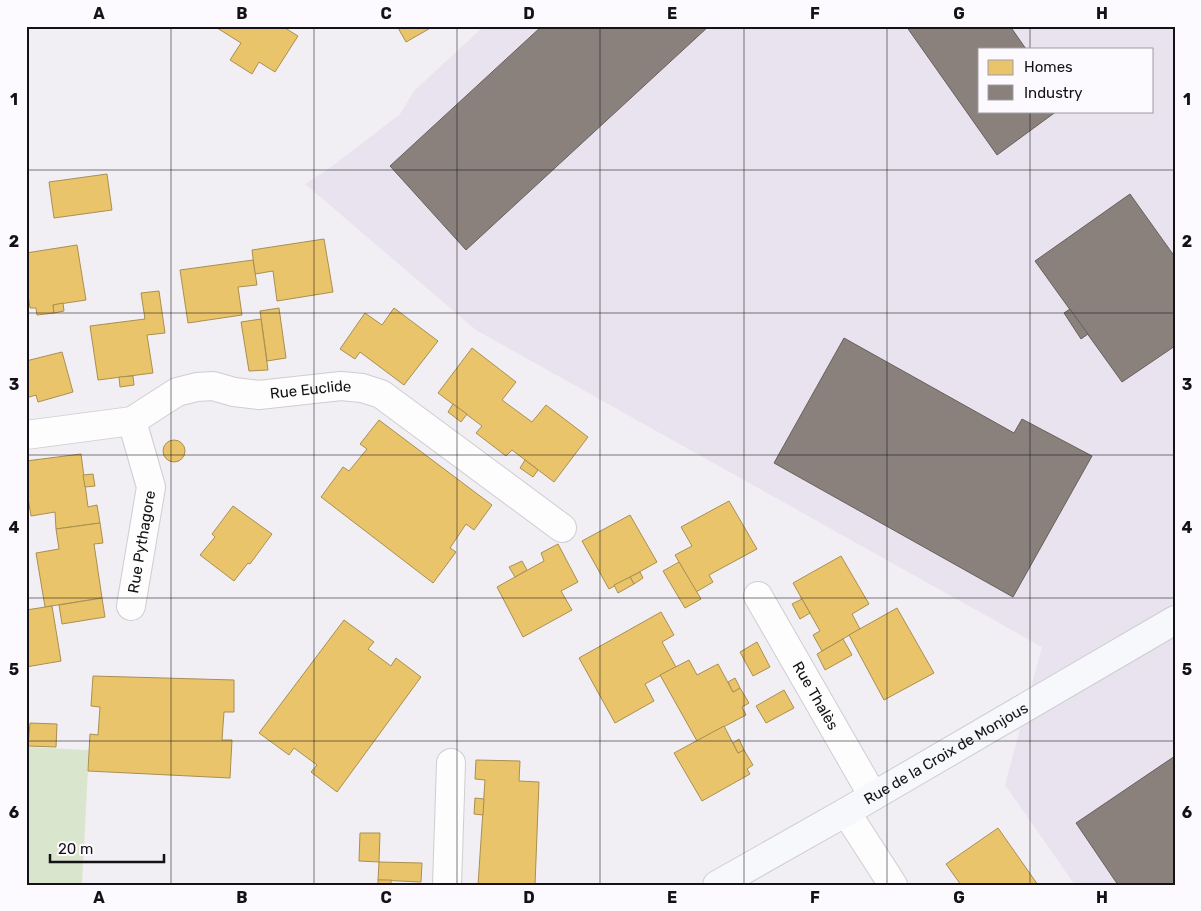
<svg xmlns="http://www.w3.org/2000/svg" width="1201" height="911" font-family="Rubik,sans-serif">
<rect width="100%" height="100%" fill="#f1eff4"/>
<path fill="#e8e3ef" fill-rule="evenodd" d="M 484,26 L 1175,26 L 1175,885 L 1075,885 L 1005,785 L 1042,647 L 476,330 L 305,184 L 330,168 L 400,114 L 414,91 ZM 980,49 L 1152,49 L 1152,111 L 980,111 Z"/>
<polygon fill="#dae5ce" points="26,747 89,750 82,885 26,885"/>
<g fill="#e9c46a" stroke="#a98f51">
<polygon points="214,26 282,26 298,36 275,72 259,62 252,74 230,60 241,43"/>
<polygon points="397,26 434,26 406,42"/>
<polygon points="107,174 112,210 54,218 49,182"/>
<polygon points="324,239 333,292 277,301 273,271 255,274 252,250"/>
<polygon points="77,245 86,300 53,305 54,313 37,315 36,308 30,308 26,282 26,253"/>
<polygon points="253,260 257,285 238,287 242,315 188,323 180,270"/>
<polygon points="159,291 165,333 147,335 153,373 98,380 90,326 145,319 141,293"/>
<polygon points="63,303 64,311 54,313 53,305"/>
<polygon points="279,308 286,358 267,361 260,311"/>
<polygon points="394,308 438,341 404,385 360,352 355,359 340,349 365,313 382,325"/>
<polygon points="261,319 268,370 249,371 241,322"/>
<polygon points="472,348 516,382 502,400 532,422 546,405 588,437 554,482 512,450 506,456 476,433 482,426 438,393"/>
<polygon points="62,352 73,392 38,402 36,395 26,398 26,361"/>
<polygon points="133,376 134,385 120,387 119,377"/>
<polygon points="453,404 467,414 461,422 448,412"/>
<polygon points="379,420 492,505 474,530 466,524 450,548 456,552 433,583 321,497 343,467 349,471 367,449 360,444"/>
<circle cx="174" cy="451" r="11"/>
<polygon points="81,454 88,507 97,505 100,523 56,529 55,512 31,516 26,486 26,461"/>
<polygon points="525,460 538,470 533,477 520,468"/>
<polygon points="93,474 95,486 85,487 83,475"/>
<polygon points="729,501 757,549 709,575 713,582 696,592 675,555 692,546 681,527"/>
<polygon points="233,506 272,534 250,564 248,563 234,581 200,555 215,537 212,534"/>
<polygon points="630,515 657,562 609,589 582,541"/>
<polygon points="100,523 103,543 94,544 102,598 45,607 36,553 59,549 56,529"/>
<polygon points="558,544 578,582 561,591 572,610 523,637 497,587 544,561 541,553"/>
<polygon points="841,556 869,604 852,614 860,629 822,651 813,635 820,631 793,583"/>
<polygon points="522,561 527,570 515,577 509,567"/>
<polygon points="679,562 701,599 685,608 663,571"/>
<polygon points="640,572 643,578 634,584 630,577"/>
<polygon points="630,577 634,584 618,593 614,585"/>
<polygon points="102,598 105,617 62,624 59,605"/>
<polygon points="802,599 810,613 800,619 792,604"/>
<polygon points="52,606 61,661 26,667 26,610"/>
<polygon points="897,608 934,673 884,700 849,635"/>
<polygon points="661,612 674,635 662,642 676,667 645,684 654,701 615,723 579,658"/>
<polygon points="344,620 374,642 368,649 391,666 396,658 421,677 337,792 311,772 317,765 294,748 289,755 259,733"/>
<polygon points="843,639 852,655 825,670 817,654"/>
<polygon points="757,642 770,667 753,676 740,652"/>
<polygon points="689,660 697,675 718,664 733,692 740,688 749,703 742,707 746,715 697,741 660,675"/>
<polygon points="93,676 234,680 234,712 224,712 222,740 232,740 230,778 88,771 90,734 98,735 100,707 91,706"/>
<polygon points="735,678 740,688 733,692 728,682"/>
<polygon points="784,690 794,708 766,723 756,706"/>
<polygon points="30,723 57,724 56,747 28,746"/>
<polygon points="724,726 738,753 744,750 753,765 747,769 750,774 702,801 674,753"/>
<polygon points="739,739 744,750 738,753 733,743"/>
<polygon points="476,760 520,761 519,781 539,782 535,885 478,885 485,780 475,779"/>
<polygon points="475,798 484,799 483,815 474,814"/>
<polygon points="998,828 1038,885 961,885 946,864"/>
<polygon points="360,833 380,833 379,862 359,861"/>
<polygon points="379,862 422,863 421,882 378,880"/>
<rect x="378" y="880" width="13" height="5"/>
</g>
<g fill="#8a817c" stroke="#67605d">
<polygon points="542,26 709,26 466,250 390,166"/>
<polygon points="906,26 1010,26 1026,49 980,49 980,111 1057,111 997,155"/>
<polygon points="1130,194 1175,257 1175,346 1122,382 1035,261"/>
<polygon points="1070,309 1088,334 1081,339 1064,313"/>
<polygon points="844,338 1014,433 1022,419 1092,456 1013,597 774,463"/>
<polygon points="1175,756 1175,885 1118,885 1076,823"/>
</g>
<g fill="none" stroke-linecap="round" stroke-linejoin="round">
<defs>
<g id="minor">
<path id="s1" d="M 26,435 L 132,421 L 177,392 L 197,387 L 213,386 L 234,392 L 259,395 L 341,386 L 362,388 L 381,394 L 562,528"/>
<path id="s2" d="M 758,596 L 873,796"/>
<path id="s3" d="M 131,606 L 151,487 L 132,421"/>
<polyline points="846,812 893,885"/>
<polyline points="447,885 451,763"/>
</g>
<g id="secondary">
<path id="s4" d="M 717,885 L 846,812 L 1175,620"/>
</g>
</defs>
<use href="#minor" stroke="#cecdd0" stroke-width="30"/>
<use href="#secondary" stroke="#cecdd0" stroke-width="30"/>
<use href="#minor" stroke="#fdfdfd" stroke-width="28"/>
<use href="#secondary" stroke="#f7f8fb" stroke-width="28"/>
</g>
<path fill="none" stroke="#141216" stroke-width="1" stroke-opacity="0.55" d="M 171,26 L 171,885M 314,26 L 314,885M 457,26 L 457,885M 600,26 L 600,885M 744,26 L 744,885M 887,26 L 887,885M 1030,26 L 1030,49M 1030,111 L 1030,885M 26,170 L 1175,170M 26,313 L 1175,313M 26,455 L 1175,455M 26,598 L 1175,598M 26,741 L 1175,741"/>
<g text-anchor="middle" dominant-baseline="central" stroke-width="5" stroke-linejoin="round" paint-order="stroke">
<g font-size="15" fill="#141216" stroke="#fcfaff">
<text stroke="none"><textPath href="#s1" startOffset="296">Rue Euclide</textPath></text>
<text stroke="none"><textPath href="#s3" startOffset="65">Rue Pythagore</textPath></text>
<text stroke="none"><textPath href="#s2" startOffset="115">Rue Thalès</textPath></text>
<text stroke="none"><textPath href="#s4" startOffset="264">Rue de la Croix de Monjous</textPath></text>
</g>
</g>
<rect width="1201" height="911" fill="none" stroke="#fcfaff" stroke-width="55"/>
<rect x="978" y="48" width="175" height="65" fill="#fcfaff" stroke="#9f9da2"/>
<rect x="988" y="60" width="25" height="15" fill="#e9c46a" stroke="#9f9da2"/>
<text x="1024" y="72" font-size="15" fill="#141216">Homes</text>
<rect x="988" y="85" width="25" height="15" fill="#8a817c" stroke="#9f9da2"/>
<text x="1024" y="98" font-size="15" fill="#141216">Industry</text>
<path d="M50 854v8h114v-8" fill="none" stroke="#141216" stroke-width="2.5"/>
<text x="58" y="854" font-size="15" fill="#141216" stroke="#fcfaff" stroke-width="4" paint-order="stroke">20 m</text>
<rect x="28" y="28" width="1146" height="856" fill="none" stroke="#141216" stroke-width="2"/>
<g font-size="16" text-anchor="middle" font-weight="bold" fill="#141216">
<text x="99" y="19">A</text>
<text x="242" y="19">B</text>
<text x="386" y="19">C</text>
<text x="529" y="19">D</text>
<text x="672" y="19">E</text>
<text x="815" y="19">F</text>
<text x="959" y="19">G</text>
<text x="1102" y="19">H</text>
<text x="14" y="105">1</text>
<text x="1187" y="105">1</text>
<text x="14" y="247">2</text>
<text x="1187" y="247">2</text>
<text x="14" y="390">3</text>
<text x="1187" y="390">3</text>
<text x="14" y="533">4</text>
<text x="1187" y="533">4</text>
<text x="14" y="675">5</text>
<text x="1187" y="675">5</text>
<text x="14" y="818">6</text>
<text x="1187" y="818">6</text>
<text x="99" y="903">A</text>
<text x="242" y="903">B</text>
<text x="386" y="903">C</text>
<text x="529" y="903">D</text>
<text x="672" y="903">E</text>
<text x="815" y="903">F</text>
<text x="959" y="903">G</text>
<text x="1102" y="903">H</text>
</g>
</svg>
